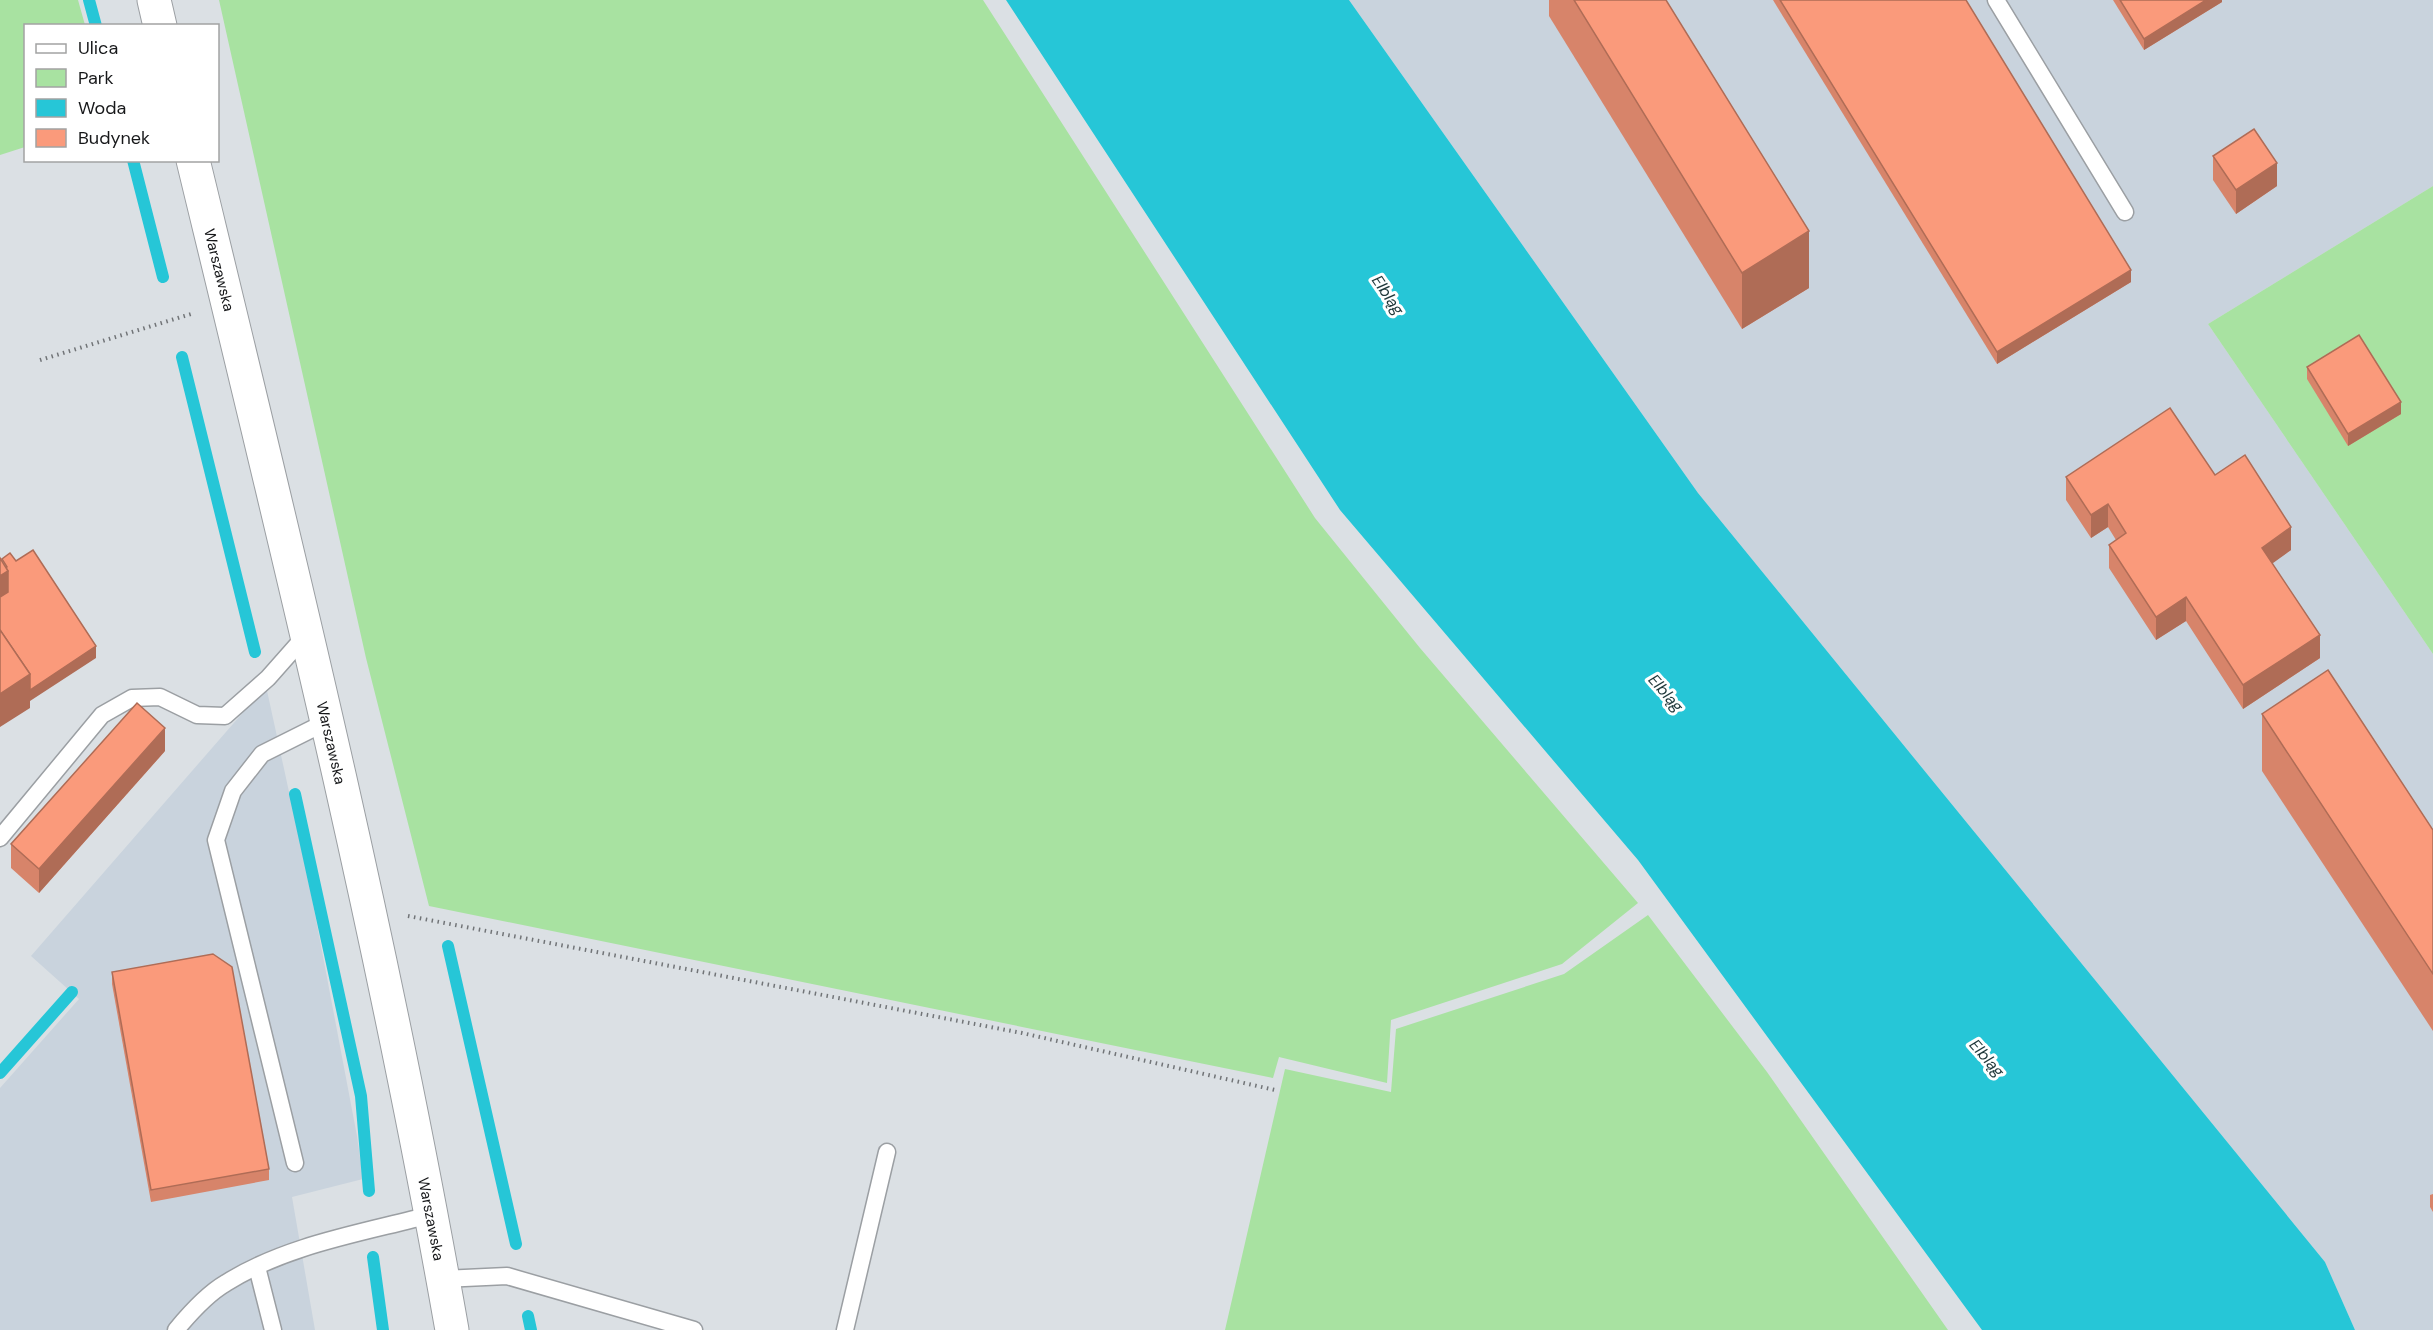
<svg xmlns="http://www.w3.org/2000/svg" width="2433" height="1330" font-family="'DM Sans',sans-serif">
<rect width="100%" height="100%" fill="#dbe0e4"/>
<g fill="#c9d3dd">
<polygon points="1349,0 2433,0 2433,186 2208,324 2433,654 2433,1330 2355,1330 2325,1262 1698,493"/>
<polygon points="266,686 311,893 357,1136 363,1179 292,1197 315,1330 0,1330 0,1088 79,999 31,956"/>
</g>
<g fill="#a8e2a1">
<polygon points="0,0 78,0 85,25 26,26 25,147 0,155"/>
<polygon points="219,0 983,0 1315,518 1420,648 1638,903 1562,964 1391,1020 1387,1083 1279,1057 1273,1078 429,906 366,658"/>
<polygon points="2433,186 2433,654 2208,324"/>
<polygon points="1648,915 1767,1072 1948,1330 1225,1330 1285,1069 1391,1092 1396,1029 1564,974"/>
</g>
<polygon fill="#26c6d7" points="1006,0 1349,0 1698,493 2325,1262 2355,1330 1982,1330 1638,860 1340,510"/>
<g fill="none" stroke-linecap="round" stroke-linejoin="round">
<g stroke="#26c6d7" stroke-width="12">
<polyline points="89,0 96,26"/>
<polyline points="133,160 163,277"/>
<polyline points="182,357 255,652"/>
<polyline points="295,794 361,1096 369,1191"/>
<polyline points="448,946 516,1244"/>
<polyline points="0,1073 72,992"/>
<polyline points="373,1257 383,1330"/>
<polyline points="528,1316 531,1330"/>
</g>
<defs>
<g id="service">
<polyline points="1996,0 2125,212"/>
<polyline points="0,838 102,715 132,698 160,697 197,715 225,716 268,678 306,635"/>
<polyline points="295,1163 216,840 233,791 262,754 326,722"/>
<polyline points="257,1267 273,1330"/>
<polyline points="443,1279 507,1276 694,1330"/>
<path d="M 176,1330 C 190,1313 207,1294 226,1283 C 286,1245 362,1233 430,1215"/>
<polyline points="845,1330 887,1152"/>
</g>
<g id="secondary">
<polyline points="154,0 160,26"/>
<path d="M 193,160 C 287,548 383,937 452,1330"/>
</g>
</defs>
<use href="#service" stroke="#9b9fa3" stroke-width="19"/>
<use href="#secondary" stroke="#9b9fa3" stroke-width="35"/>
<g stroke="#717477" stroke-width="4" stroke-dasharray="1.5 4.5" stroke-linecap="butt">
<polyline points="40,360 191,314"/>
<polyline points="408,916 1022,1033 1275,1090"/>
</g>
<use href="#service" stroke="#fff" stroke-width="16"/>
<use href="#secondary" stroke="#fff" stroke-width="33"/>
</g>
<g fill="#d7846a">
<polygon points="1549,0 1666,0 1809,288 1742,329 1549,16"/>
<polygon points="1773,0 1966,0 2131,282 1997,364"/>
<polygon points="2113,0 2222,0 2222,2 2144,50"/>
<polygon points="2213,156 2277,186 2236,214 2213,180"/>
<polygon points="2307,367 2401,414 2348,446 2307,379"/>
<polygon points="2215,475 2291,550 2272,563 2320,658 2243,709 2186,621 2156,640 2109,568 2109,545 2116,540 2108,527 2091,538 2066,500 2066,477"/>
<polygon points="2262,714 2433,830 2433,1031 2262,771"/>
<polygon points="165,751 39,893 11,868 11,844"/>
<polygon points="112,972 269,1169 269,1180 151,1202 112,984"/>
<polygon points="2433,1194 2433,1212 2430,1207 2430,1195"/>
</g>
<g fill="#af6c56">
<polygon points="2206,0 2222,0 2222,2 2144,50 2144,39"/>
<polygon points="2277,163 2277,186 2236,214 2236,190"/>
<polygon points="1809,231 1809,288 1742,329 1742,273"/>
<polygon points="2131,270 2131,282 1997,364 1997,352"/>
<polygon points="2401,402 2401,414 2348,446 2348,434"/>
<polygon points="2108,504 2108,527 2091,538 2091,515"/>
<polygon points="2291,527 2291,550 2262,571 2262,548"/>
<polygon points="8,571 8,604 0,609 0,576"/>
<polygon points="2186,597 2186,621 2156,640 2156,617"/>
<polygon points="2320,635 2320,658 2243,709 2243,685"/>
<polygon points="96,646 96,658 30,701 30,708 0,727 0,694 30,674"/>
<polygon points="165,728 165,751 39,893 39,869"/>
</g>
<g fill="#fa9a7b" stroke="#af6c56" stroke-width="1.5">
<polygon points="1574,0 1666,0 1809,231 1742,273"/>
<polygon points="1780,0 1966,0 2131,270 1997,352"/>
<polygon points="2120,0 2206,0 2144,39"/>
<polygon points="2254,129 2277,163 2236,190 2213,156"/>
<polygon points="2359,335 2401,402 2348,434 2307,367"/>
<polygon points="2170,408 2215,475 2245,455 2291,527 2262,548 2320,635 2243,685 2186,597 2156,617 2109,545 2126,533 2108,504 2091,515 2066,477"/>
<polygon points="33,550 96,646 30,690 30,674 0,630 0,597 8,592 8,571 6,568 7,567 2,559 10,553 16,561"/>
<polygon points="0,558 8,571 0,576"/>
<polygon points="0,630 30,674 0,694"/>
<polygon points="2328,670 2433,830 2433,974 2262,714"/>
<polygon points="137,703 165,728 39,869 11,844"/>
<polygon points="213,954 232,967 269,1169 151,1190 112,972"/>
</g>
<g text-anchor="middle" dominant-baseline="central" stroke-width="6" stroke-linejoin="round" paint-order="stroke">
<g font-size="15" fill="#17181a" stroke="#fff">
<text transform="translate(219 270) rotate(76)">Warszawska</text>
<text transform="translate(331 743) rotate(77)">Warszawska</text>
<text transform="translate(431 1219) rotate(79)">Warszawska</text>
</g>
<g font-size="16" font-style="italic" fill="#1e3639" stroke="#fff">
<text transform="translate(1388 295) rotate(56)">Elbląg</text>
<text transform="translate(1666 693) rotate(49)">Elbląg</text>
<text transform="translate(1987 1058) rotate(49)">Elbląg</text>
</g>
</g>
<rect x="24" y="24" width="195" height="138" fill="#ffffff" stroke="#a2a3a3" stroke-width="1.5"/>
<rect x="36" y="44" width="30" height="9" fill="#ffffff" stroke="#a2a3a3" stroke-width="1.5"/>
<text x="78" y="54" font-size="18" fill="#17181a">Ulica</text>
<rect x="36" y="69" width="30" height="18" fill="#a8e2a1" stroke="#a2a3a3" stroke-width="1.5"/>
<text x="78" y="84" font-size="18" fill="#17181a">Park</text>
<rect x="36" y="99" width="30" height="18" fill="#26c6d7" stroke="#a2a3a3" stroke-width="1.5"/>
<text x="78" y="114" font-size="18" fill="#17181a">Woda</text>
<rect x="36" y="129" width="30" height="18" fill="#fa9a7b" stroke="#a2a3a3" stroke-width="1.5"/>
<text x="78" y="144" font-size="18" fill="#17181a">Budynek</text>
</svg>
